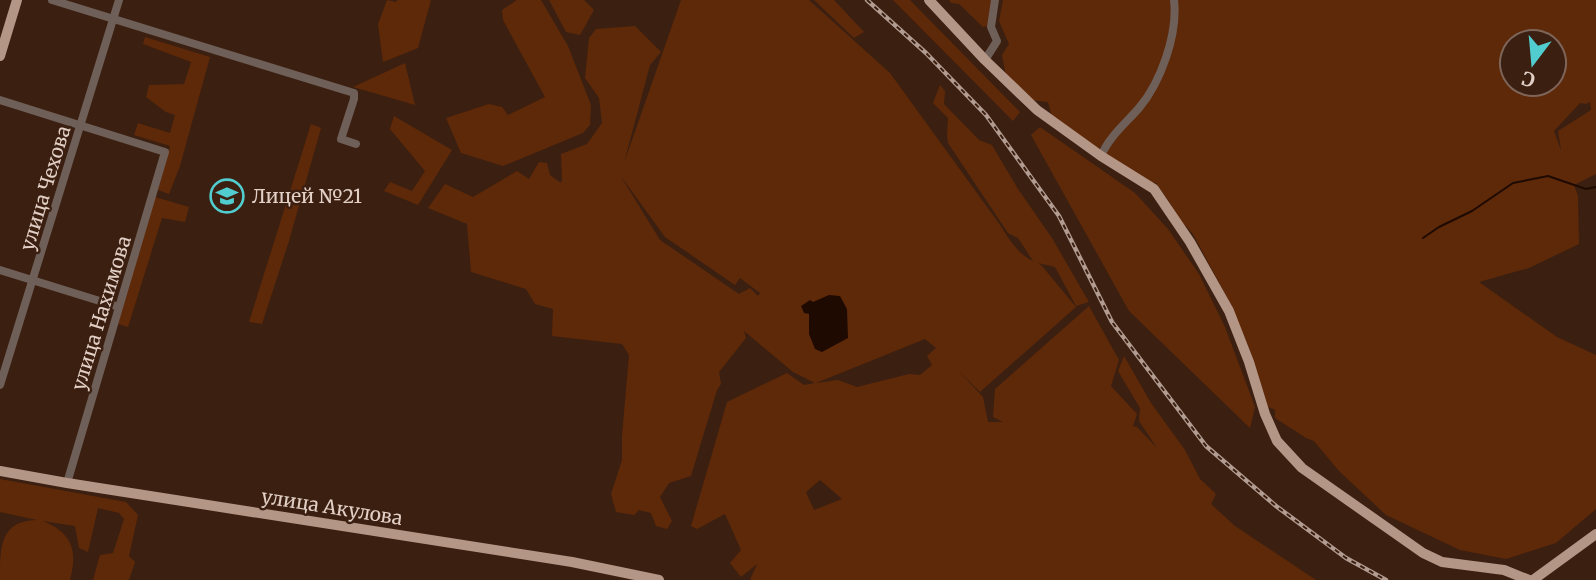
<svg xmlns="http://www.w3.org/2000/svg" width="1596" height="580" font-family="Merriweather,serif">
<rect width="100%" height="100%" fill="#3b1f10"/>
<g fill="#5e2909" fill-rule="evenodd">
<polygon points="387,0 396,2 397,0 431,0 418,48 383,62 378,24"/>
<polygon points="517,0 541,0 568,46 591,105 590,125 583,133 503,166 461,153 446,118 489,104 502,107 508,115 545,97 503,20 502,10"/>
<polygon points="549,0 584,0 594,10 580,35 566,32"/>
<path d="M 681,0 L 809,0 L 890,73 L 998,222 C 1008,237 1016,253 1033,261 L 1018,238 L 1008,233 L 948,143 L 947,135 L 948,118 L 933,103 L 940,85 L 945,91 L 944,104 L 979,140 L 992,145 L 1018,189 L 1052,238 L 1089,302 L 1076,306 L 1055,267 L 1038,263 L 1042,266 L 1076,307 L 980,392 L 958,370 L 983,397 L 988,422 L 1003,422 L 993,417 L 995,389 L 1089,306 L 1119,360 L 1111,386 L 1137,414 L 1133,426 L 1137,427 L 1157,448 L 1139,421 L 1140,408 L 1118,371 L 1124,356 L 1151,403 L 1185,450 L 1200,479 L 1216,494 L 1211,504 L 1235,526 L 1316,580 L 750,580 L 757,564 L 741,577 L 730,563 L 741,550 L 725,514 L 697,529 L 691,526 L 727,402 L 787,373 L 804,385 L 815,383 L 793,372 L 744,331 L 746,338 L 719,372 L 721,384 L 717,390 L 691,476 L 669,483 L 660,497 L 672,521 L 667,529 L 656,526 L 651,513 L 639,510 L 634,515 L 616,512 L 611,494 L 622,460 L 622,436 L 629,355 L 622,344 L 552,336 L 553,309 L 535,304 L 526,289 L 471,272 L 467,224 L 428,208 L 445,184 L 473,197 L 517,171 L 529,179 L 539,162 L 547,163 L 550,175 L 561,183 L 562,179 L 561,154 L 587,144 L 602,123 L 599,98 L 585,78 L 589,38 L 596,29 L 635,26 L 661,52 L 650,65 L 624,163 ZM 620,175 L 665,237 L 735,285 L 740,278 L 760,293 L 758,296 L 750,288 L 739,294 L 660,240 ZM 925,339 L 936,348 L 927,356 L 932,365 L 920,375 L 909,374 L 857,387 L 838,380 L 816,383 ZM 820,480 L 842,499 L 814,510 L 806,492 Z"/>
<polygon points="814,0 834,0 864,32 854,38"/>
<polygon points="893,0 910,0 1020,112 1013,121"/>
<polygon points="949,0 993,0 993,25 983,27 959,4 951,3"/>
<polygon points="1003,0 1173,0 1167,51 1151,89 1098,150 1052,117 1048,102 1029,100 1010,84 1005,71 1002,55 1009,44 999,21"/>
<path d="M 1177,0 L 1596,0 L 1596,174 L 1574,185 L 1578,196 L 1579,244 L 1529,268 L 1479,282 L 1557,337 L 1596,355 L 1596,509 L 1556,543 L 1506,559 L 1460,550 L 1386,515 L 1339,471 L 1314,441 L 1306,438 L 1275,418 L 1275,410 L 1268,407 L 1249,348 L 1225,294 L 1193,234 L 1185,225 L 1181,225 L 1170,210 L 1172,206 L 1156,183 L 1139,181 L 1104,155 L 1161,79 ZM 1512,42 L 1554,42 L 1554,84 L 1512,84 ZM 1590,102 L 1591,110 L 1558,131 L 1561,150 L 1554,131 L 1580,103 L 1586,104 Z"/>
<polygon points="145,37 210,57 180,166 169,194 158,190 170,146 134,135 138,123 170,133 175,115 166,112 146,97 149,85 184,84 191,62 143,44"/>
<polygon points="405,63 415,105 353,87"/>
<polygon points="394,116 452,150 418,205 384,191 390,182 412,191 425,171 390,129"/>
<polygon points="311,124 321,128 289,241 262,324 249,322"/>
<polygon points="1040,127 1135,193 1168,229 1199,274 1225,327 1255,407 1250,428 1129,311 1031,135"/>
<polygon points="155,197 189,207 185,222 162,218 128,327 118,324"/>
<path d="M 0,479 L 126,502 L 138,515 L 129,556 L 135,562 L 129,580 L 93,580 L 100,555 L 113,553 L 124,519 L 119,513 L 98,508 L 88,552 L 79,548 L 75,526 L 43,521 C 72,533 78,550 70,580 L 0,580 C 0,546 0,521 37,520 L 0,512 Z"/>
</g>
<polygon fill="#1f0a02" points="829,295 840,296 847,309 848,338 822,352 815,349 809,334 809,314 804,313 801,306 810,300 813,302"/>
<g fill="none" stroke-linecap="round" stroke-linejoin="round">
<polyline stroke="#1f0a02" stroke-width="2" points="1423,238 1439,227 1472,211 1513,183 1548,176 1586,189 1596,187"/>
<g stroke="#6e5f58" stroke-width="8">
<polyline points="52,0 354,93 354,99 341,139 356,144"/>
<polyline points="985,60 997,41 991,27 995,0"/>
<polyline points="0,100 165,152 67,483"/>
<path d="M 1101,156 C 1109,137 1125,124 1139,108 C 1161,82 1178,34 1174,0"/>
<polyline points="0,270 119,307"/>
<polyline points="0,385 119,0"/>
</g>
<g stroke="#b49687" stroke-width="10">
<polyline points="929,0 985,60 1037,110 1101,156 1154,189 1190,242 1229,311 1249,362 1265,414 1277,441 1302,468 1423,553 1442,562 1504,570 1529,580"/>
<polyline points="0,56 17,0"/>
<polyline points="0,471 67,483 572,562 659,580"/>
<polyline points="1533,580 1596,534"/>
</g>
<defs>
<polyline id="rail" points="867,0 926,53 986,115 1059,216 1112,322 1206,446 1276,506 1346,558 1386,580"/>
</defs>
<use href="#rail" stroke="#b29c91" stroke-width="4.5"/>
<use href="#rail" stroke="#3b1f10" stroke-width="2" stroke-dasharray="5" stroke-linecap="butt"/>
</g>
<defs>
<symbol id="school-ring" viewBox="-11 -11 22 22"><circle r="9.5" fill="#3b1f10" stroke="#52cdcf" stroke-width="1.5"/><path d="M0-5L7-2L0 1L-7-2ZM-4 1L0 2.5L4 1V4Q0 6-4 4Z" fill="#52cdcf"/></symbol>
</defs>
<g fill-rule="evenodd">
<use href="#school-ring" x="208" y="177" width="38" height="38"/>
</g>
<g text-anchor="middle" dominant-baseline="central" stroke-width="5" stroke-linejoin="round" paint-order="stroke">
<g font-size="19" fill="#e2cfc6" stroke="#3b1f10">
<text transform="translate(45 188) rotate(-73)">улица Чехова</text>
<text transform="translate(101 313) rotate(-73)">улица Нахимова</text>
<text transform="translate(332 507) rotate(9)">улица Акулова</text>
</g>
<g font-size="19" fill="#e2cfc6" stroke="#3b1f10" text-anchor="start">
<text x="252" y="196">Лицей №21</text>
</g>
</g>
<g transform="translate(1533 63) rotate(196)"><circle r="33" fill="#3b1f10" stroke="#7e6559" stroke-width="2"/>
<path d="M0-5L12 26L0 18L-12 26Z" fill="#52cdcf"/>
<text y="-10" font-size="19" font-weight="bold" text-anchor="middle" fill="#e2cfc6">С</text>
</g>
</svg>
